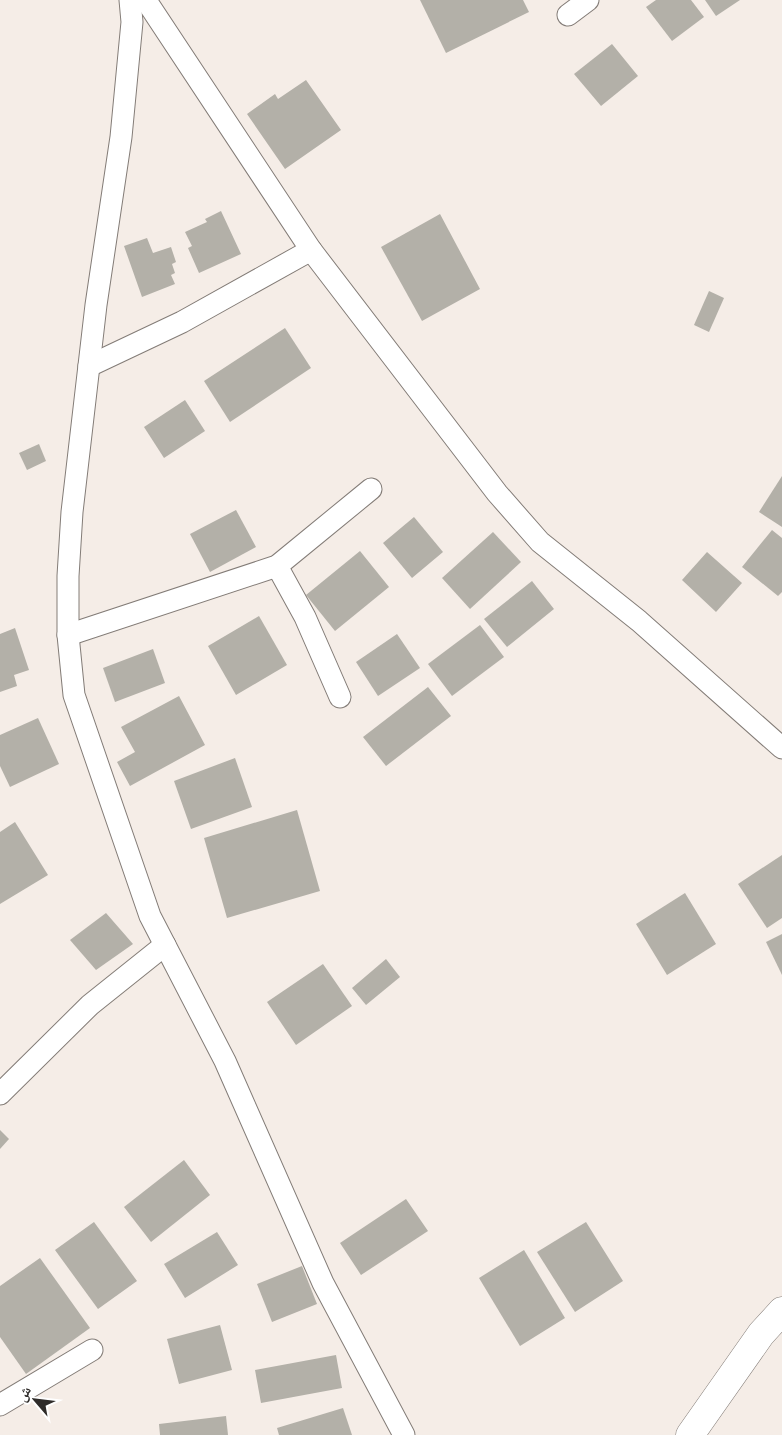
<svg xmlns="http://www.w3.org/2000/svg" width="782" height="1435" font-family="'PT Sans','Noto Naskh Arabic',sans-serif">
<rect width="100%" height="100%" fill="#f5ede7"/>
<g fill="#b3b0a8">
<polygon points="420,0 523,0 529,12 446,53"/>
<polygon points="656,0 691,0 704,17 672,41 646,7"/>
<polygon points="705,0 740,0 716,16"/>
<polygon points="612,44 638,76 601,106 574,74"/>
<polygon points="306,80 341,130 285,169 247,114 275,94 278,99"/>
<polygon points="221,211 241,254 199,273 188,248 192,246 185,232 207,222 205,219"/>
<polygon points="440,214 480,289 422,321 381,247"/>
<polygon points="147,238 153,253 171,247 176,262 172,264 175,273 171,275 175,284 142,297 124,246"/>
<polygon points="709,291 724,298 709,332 694,325"/>
<polygon points="285,328 311,368 230,422 204,381"/>
<polygon points="185,400 205,431 164,458 144,427"/>
<polygon points="39,444 46,461 27,470 19,453"/>
<polygon points="782,476 782,527 759,512"/>
<polygon points="236,510 256,547 210,572 190,534"/>
<polygon points="414,517 443,552 412,578 383,543"/>
<polygon points="772,530 782,538 782,592 778,596 742,567"/>
<polygon points="493,532 521,562 470,609 442,578"/>
<polygon points="360,551 389,587 335,631 306,595"/>
<polygon points="707,552 742,583 716,612 682,580"/>
<polygon points="532,581 554,609 507,647 484,619"/>
<polygon points="259,616 287,665 236,695 208,646"/>
<polygon points="480,625 504,657 452,696 428,664"/>
<polygon points="15,628 29,670 14,675 17,686 0,692 0,634"/>
<polygon points="397,634 420,668 378,696 356,662"/>
<polygon points="153,649 165,683 115,702 103,668"/>
<polygon points="428,687 451,716 386,766 363,737"/>
<polygon points="179,696 205,745 130,786 117,762 135,752 121,727"/>
<polygon points="38,718 59,764 10,787 0,766 0,735"/>
<polygon points="235,758 252,807 191,829 174,781"/>
<polygon points="297,810 320,891 227,918 204,838"/>
<polygon points="15,822 48,875 0,904 0,832"/>
<polygon points="782,855 782,918 767,928 738,884"/>
<polygon points="685,893 716,944 667,975 636,924"/>
<polygon points="106,913 133,944 96,970 70,940"/>
<polygon points="782,934 782,975 766,942"/>
<polygon points="386,959 400,977 366,1005 352,988"/>
<polygon points="323,964 352,1006 296,1045 267,1002"/>
<polygon points="0,1130 9,1139 0,1149"/>
<polygon points="184,1160 210,1195 151,1242 124,1207"/>
<polygon points="406,1199 428,1231 361,1275 340,1243"/>
<polygon points="94,1222 137,1281 98,1309 55,1250"/>
<polygon points="586,1222 623,1281 575,1312 537,1252"/>
<polygon points="217,1232 238,1265 185,1298 164,1264"/>
<polygon points="524,1250 565,1318 520,1346 479,1278"/>
<polygon points="40,1258 90,1328 26,1374 0,1337 0,1286"/>
<polygon points="302,1266 317,1304 272,1322 257,1284"/>
<polygon points="220,1325 232,1370 179,1384 167,1339"/>
<polygon points="336,1355 342,1388 261,1403 255,1370"/>
<polygon points="343,1408 352,1435 279,1435 277,1428"/>
<polygon points="226,1416 228,1435 160,1435 159,1424"/>
</g>
<g fill="none" stroke-linecap="round" stroke-linejoin="round">
<defs>
<g id="street">
<polyline points="130,0 132,22 121,137 96,305 72,512 68,576 68,635 74,695 150,916 225,1061 323,1283 404,1435"/>
<polyline points="147,2 311,250 497,493 540,542 639,621 782,748"/>
<polyline points="568,15 588,0"/>
<polyline points="89,366 182,322 311,250"/>
<polyline points="277,566 305,617 340,697"/>
<polyline points="68,635 277,566 371,489"/>
<polyline points="0,1094 90,1005 165,945"/>
<polyline points="0,1405 92,1350"/>
</g>
<polyline id="secondary" points="690,1435 761,1334 782,1311"/>
</defs>
<use href="#street" stroke="#837c77" stroke-width="23"/>
<use href="#secondary" stroke="#837c77" stroke-width="29"/>
<use href="#street" stroke="#fff" stroke-width="21"/>
<use href="#secondary" stroke="#fff" stroke-width="28"/>
</g>
<g transform="translate(35 1400) rotate(298)" stroke="#ffffff" stroke-width="4" paint-order="stroke">
<path d="M0-4L9 19L0 12L-9 19Z" fill="#2f2c2a"/>
<text y="-8" font-size="14" font-weight="bold" text-anchor="middle" fill="#2f2c2a">ش</text>
</g>
</svg>
